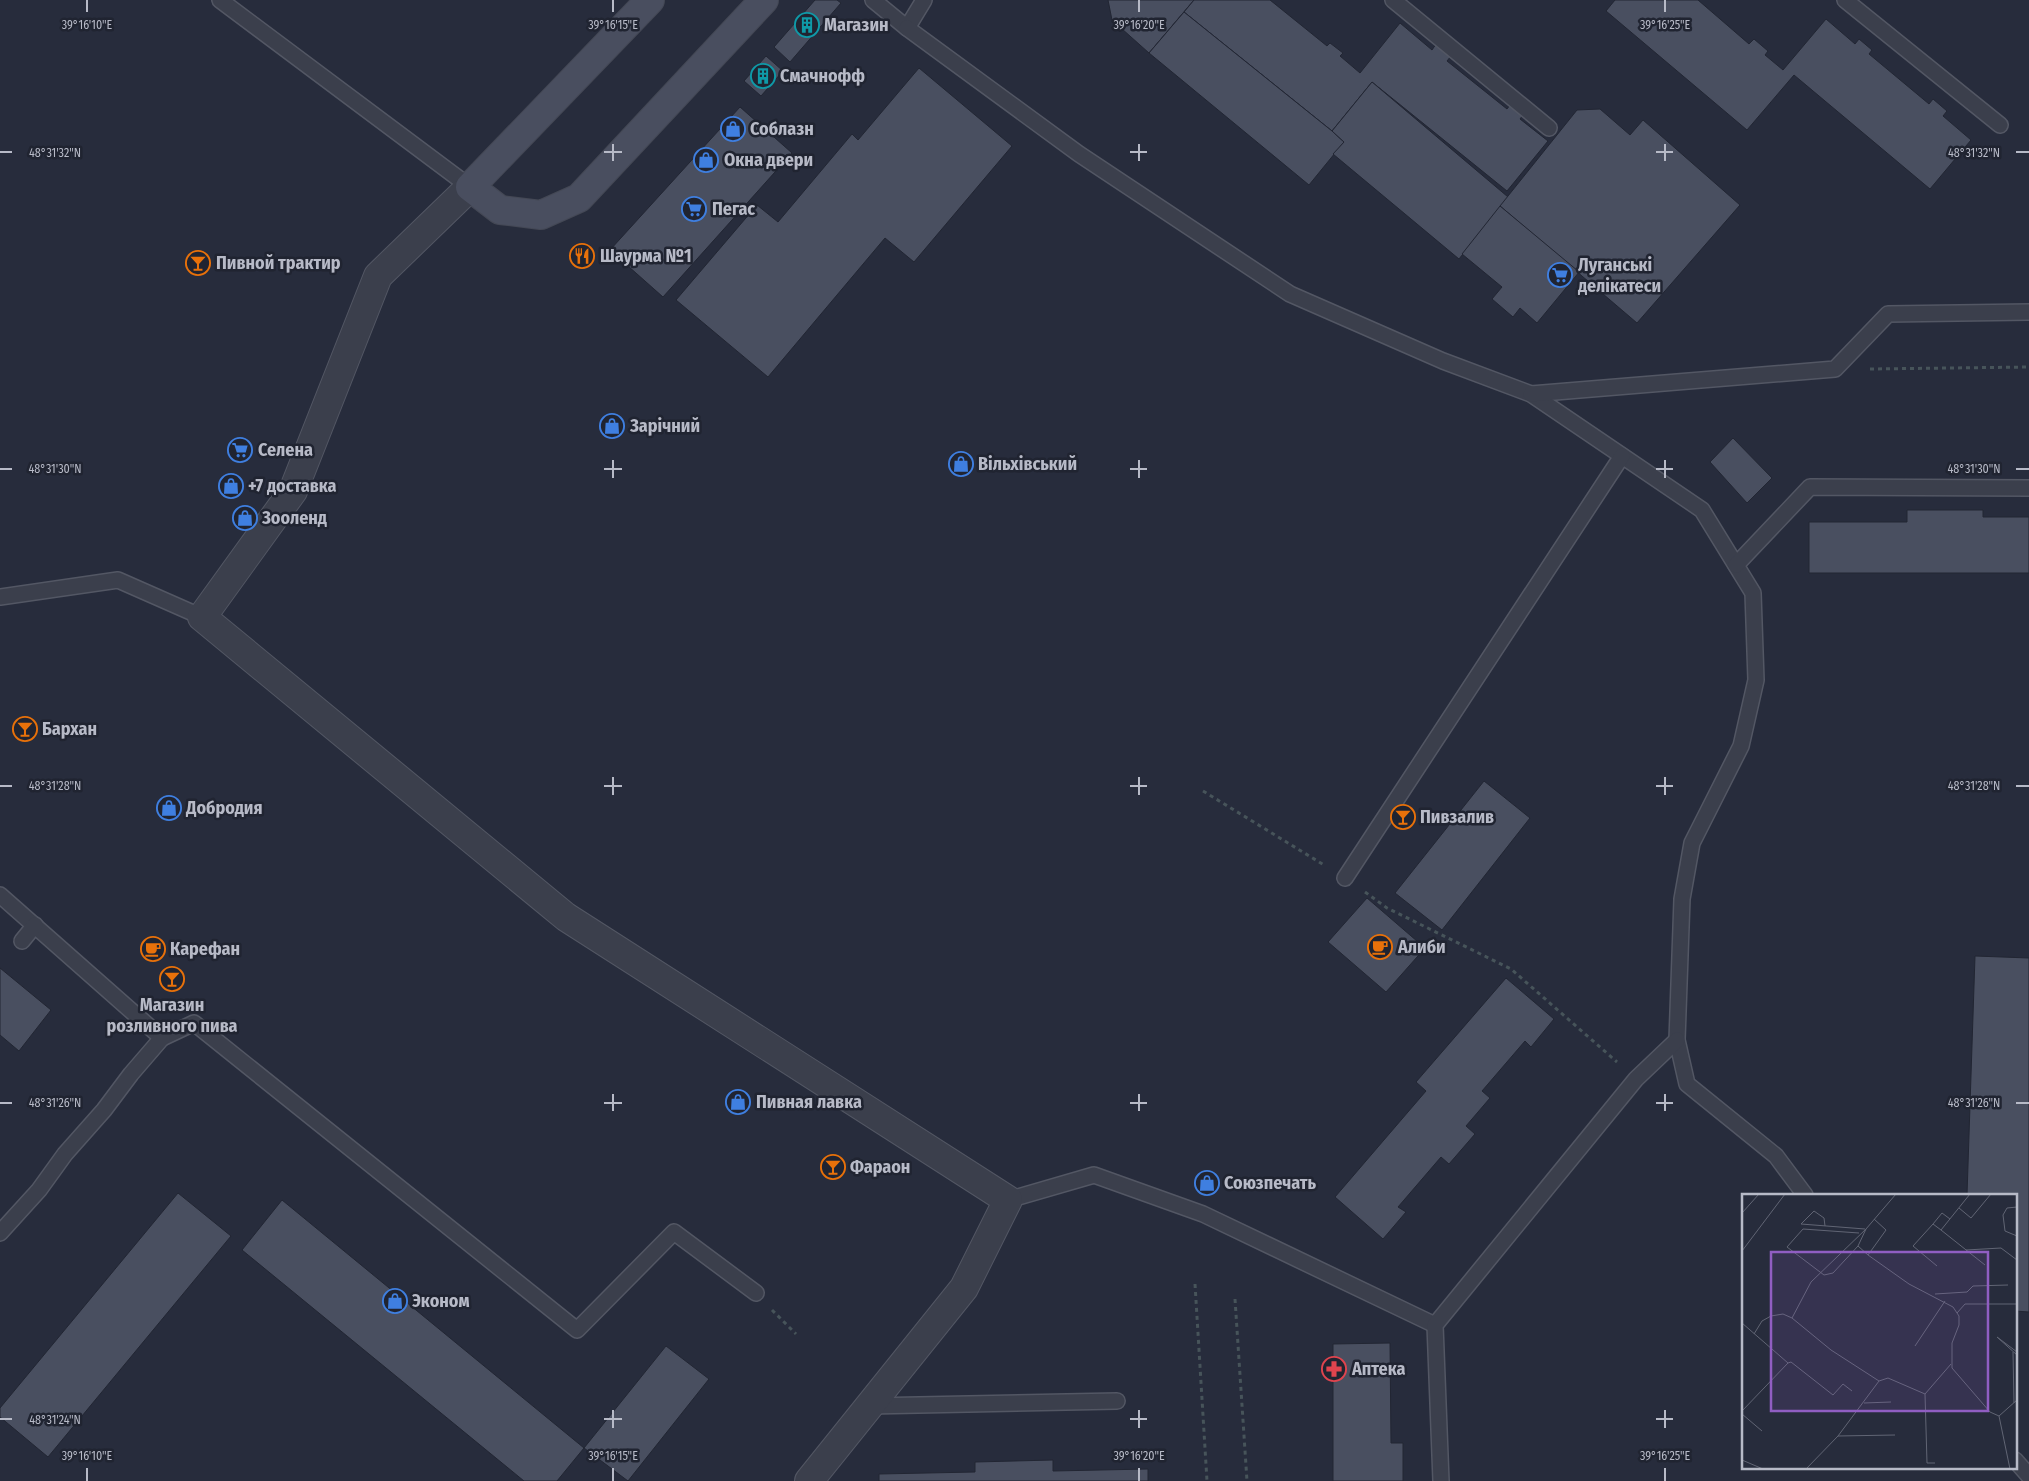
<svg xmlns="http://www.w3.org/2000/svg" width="2029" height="1481" font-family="'Fira Sans Condensed',sans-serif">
<rect width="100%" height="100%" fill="#272c3c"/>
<g fill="#494f60" stroke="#222633">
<polygon points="815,0 837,0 841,3 790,62 774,47"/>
<polygon points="1108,0 1194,0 1149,53 1112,20"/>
<polygon points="1194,0 1270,0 1327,46 1330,43 1343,53 1340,56 1360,73 1400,23 1432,50 1436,44 1451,56 1447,61 1507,109 1510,105 1523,115 1520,119 1548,141 1507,191 1372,82 1332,131 1184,12"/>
<polygon points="1615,0 1698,0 1749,44 1754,39 1768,51 1765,55 1783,70 1826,19 1855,44 1859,39 1872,50 1869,54 1929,104 1933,99 1947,111 1943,116 1971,140 1930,189 1794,75 1747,130 1606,11"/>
<polygon points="1184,12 1332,131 1344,142 1309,185 1149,53"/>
<polygon points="766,56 783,71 761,96 744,81"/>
<polygon points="919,68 1012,146 914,262 885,238 768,377 676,300 757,205 778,222 852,134 858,140"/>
<polygon points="1372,82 1508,197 1459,259 1333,154 1344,142 1332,131"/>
<polygon points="740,107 792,153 663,297 610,250"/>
<polygon points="1600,109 1630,135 1643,120 1740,205 1637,323 1500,206 1577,110"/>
<polygon points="1500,206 1578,271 1580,271 1537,323 1520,308 1513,317 1492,299 1502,287 1462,254"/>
<polygon points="1733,438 1772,478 1747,503 1710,462"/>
<polygon points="1907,510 1983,510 1983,517 2029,517 2029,573 1809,573 1809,522 1907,522"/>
<polygon points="1484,781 1530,818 1442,930 1395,893"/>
<polygon points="1367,898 1425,948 1386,992 1328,942"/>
<polygon points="1975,956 2029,958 2029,1312 2015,1311 2015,1195 1967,1195"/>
<polygon points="0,968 51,1010 19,1051 0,1035"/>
<polygon points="1506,978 1554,1019 1531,1047 1525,1041 1482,1091 1490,1098 1466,1126 1475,1134 1449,1164 1441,1157 1398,1207 1406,1212 1383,1239 1335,1197 1426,1091 1416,1082"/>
<polygon points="178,1193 231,1236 48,1457 0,1417 0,1408"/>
<polygon points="282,1200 584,1448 557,1481 524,1481 242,1250"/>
<polygon points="1390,1343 1391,1443 1403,1443 1403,1481 1333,1481 1333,1344"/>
<polygon points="666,1346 709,1379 628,1481 584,1448"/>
<polygon points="1053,1460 1053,1471 1148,1469 1148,1481 879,1481 879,1474 975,1472 975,1462"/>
</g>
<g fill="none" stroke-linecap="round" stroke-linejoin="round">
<defs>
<g id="lane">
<polyline points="220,0 470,187"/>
<polyline points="873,0 907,28 924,0"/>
<polyline points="1393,0 1549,128"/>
<polyline points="1845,0 2000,125"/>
<polyline points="907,28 1079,154 1290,294 1443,361 1531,394 1702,510 1753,593 1756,680 1741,746 1692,843 1682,899 1677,1040 1687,1084 1776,1156 1805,1195"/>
<polyline points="1531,394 1835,369 1888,314 2029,312"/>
<polyline points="1736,565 1810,487 2029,488"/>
<polyline points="0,597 118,580 202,617"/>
<polyline points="1345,878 1622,456"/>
<polyline points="0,895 162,1038 194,1023 577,1330 674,1232 756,1293"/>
<polyline points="22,941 35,925"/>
<polyline points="1008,1200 1094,1175 1203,1214 1435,1325"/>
<polyline points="0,1233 39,1190 65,1154 104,1110 131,1074 162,1038"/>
<polyline points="869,1406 1117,1401"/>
<polyline points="2015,1460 2029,1476"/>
<polyline points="1441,1481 1435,1325 1636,1079 1677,1040"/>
</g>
<polyline id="street" points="470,187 378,276 293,491 202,617 566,917 1008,1200 964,1288 809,1481"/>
<polyline id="secondary" points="650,0 470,187 500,210 541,215 579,198 764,0"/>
</defs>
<use href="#lane" stroke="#535764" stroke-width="18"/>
<use href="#street" stroke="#535764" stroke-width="30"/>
<use href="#secondary" stroke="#444855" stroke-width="30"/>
<g stroke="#47545a" stroke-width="3" stroke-dasharray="4 4" stroke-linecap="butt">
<polyline points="1870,369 2029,367"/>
<polyline points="1203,791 1324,865"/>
<polyline points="1365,892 1387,908 1511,969 1617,1062"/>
<polyline points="1195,1284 1207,1481"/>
<polyline points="1235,1299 1247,1481"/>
<polyline points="772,1310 796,1334"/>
</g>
<use href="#lane" stroke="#3b3f4c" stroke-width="15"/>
<use href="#street" stroke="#3b3f4c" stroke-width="28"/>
<use href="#secondary" stroke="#494e5f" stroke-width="28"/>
</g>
<path fill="none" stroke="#b7bac7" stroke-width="2" d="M 87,0 L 87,12M 613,0 L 613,12M 1139,0 L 1139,12M 1665,0 L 1665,12M 613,144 L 613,161M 1139,144 L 1139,161M 1665,144 L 1665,161M 0,152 L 12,152M 604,152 L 622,152M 1130,152 L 1147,152M 1656,152 L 1673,152M 2016,152 L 2029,152M 613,460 L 613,478M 1139,460 L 1139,478M 1665,460 L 1665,478M 0,469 L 12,469M 604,469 L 622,469M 1130,469 L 1147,469M 1656,469 L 1673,469M 2016,469 L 2029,469M 613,777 L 613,795M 1139,777 L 1139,795M 1665,777 L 1665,795M 0,786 L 12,786M 604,786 L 622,786M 1130,786 L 1147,786M 1656,786 L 1673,786M 2016,786 L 2029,786M 613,1094 L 613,1111M 1139,1094 L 1139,1111M 1665,1094 L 1665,1111M 0,1103 L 12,1103M 604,1103 L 622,1103M 1130,1103 L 1147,1103M 1656,1103 L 1673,1103M 2016,1103 L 2029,1103M 613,1410 L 613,1428M 1139,1410 L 1139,1428M 1665,1410 L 1665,1428M 0,1419 L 12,1419M 604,1419 L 622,1419M 1130,1419 L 1147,1419M 1656,1419 L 1673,1419M 87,1468 L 87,1481M 613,1468 L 613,1481M 1139,1468 L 1139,1481M 1665,1468 L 1665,1481"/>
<defs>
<symbol id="building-ring" viewBox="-11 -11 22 22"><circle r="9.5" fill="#202431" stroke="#0f9aa8" stroke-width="1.5"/><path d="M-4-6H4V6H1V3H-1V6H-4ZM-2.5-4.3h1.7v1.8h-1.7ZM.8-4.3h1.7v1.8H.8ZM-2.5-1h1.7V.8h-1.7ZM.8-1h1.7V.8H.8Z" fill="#0f9aa8"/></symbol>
<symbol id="shop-ring" viewBox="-11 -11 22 22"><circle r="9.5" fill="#202431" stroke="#3f7fe0" stroke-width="1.5"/><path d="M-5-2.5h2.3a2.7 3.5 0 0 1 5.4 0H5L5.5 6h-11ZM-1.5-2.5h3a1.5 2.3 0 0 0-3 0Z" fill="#3f7fe0"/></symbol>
<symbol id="supermarket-ring" viewBox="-11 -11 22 22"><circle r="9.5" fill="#202431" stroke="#3f7fe0" stroke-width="1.5"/><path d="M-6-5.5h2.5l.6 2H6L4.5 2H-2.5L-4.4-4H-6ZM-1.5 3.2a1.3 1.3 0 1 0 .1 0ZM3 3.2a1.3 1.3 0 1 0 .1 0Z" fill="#3f7fe0"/></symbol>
<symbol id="restaurant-ring" viewBox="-11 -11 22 22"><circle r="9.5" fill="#202431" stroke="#e8710a" stroke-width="1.5"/><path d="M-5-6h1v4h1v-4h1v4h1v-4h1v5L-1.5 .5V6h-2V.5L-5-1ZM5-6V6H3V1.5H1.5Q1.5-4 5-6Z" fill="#e8710a"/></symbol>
<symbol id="bar-ring" viewBox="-11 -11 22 22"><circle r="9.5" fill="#202431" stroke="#e8710a" stroke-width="1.5"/><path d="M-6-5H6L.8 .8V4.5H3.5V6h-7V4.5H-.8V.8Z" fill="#e8710a"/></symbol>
<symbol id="cafe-ring" viewBox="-11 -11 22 22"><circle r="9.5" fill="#202431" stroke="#e8710a" stroke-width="1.5"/><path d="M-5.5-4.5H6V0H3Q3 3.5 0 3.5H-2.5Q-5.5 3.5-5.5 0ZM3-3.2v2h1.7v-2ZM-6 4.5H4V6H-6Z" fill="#e8710a"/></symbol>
<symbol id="pharmacy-ring" viewBox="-11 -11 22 22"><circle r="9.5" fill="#202431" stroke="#e0444e" stroke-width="1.5"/><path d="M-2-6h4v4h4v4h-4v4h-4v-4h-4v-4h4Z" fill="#e0444e"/></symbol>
</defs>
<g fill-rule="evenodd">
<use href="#building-ring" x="793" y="11" width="28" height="28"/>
<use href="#building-ring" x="749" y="62" width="28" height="28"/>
<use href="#shop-ring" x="719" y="115" width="28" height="28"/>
<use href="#shop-ring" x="692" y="146" width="28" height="28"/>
<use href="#supermarket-ring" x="680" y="195" width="28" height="28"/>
<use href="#restaurant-ring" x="568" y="242" width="28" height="28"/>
<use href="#bar-ring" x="184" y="249" width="28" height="28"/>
<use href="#supermarket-ring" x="1546" y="261" width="28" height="28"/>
<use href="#shop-ring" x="598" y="412" width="28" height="28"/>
<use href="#supermarket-ring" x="226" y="436" width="28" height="28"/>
<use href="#shop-ring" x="947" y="450" width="28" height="28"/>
<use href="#shop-ring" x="217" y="472" width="28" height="28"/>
<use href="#shop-ring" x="231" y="504" width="28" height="28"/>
<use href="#bar-ring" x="11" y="715" width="28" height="28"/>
<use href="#shop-ring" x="155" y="794" width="28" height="28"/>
<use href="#bar-ring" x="1389" y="803" width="28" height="28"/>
<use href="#cafe-ring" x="1366" y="933" width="28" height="28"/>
<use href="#cafe-ring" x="139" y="935" width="28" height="28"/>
<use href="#bar-ring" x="158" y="965" width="28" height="28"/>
<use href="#shop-ring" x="724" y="1088" width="28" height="28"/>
<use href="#bar-ring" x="819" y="1153" width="28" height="28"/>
<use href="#shop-ring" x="1193" y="1169" width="28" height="28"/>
<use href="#shop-ring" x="381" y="1287" width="28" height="28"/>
<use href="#pharmacy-ring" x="1320" y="1355" width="28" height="28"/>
</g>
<g text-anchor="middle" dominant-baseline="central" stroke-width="5" stroke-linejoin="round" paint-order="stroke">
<g font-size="18" font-weight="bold" fill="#b7bac7" stroke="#202431" text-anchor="start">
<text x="824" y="25">Магазин</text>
<text x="780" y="76">Смачнофф</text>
<text x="750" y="129">Соблазн</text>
<text x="724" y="160">Окна двери</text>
<text x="712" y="209">Пегас</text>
<text x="600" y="256">Шаурма №1</text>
<text x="216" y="263">Пивной трактир</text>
<text x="1578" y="265">Луганські<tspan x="1578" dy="21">делікатеси</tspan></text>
<text x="630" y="426">Зарічний</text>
<text x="258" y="450">Селена</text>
<text x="978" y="464">Вільхівський</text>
<text x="248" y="486">+7 доставка</text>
<text x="262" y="518">Зооленд</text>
<text x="42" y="729">Бархан</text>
<text x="186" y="808">Добродия</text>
<text x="1420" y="817">Пивзалив</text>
<text x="1398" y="947">Алиби</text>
<text x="170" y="949">Карефан</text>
<text x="172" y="1005" text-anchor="middle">Магазин<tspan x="172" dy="21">розливного пива</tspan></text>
<text x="756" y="1102">Пивная лавка</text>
<text x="850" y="1167">Фараон</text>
<text x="1224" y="1183">Союзпечать</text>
<text x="412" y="1301">Эконом</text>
<text x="1352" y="1369">Аптека</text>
</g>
</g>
<g transform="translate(1742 1194)">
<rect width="275" height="275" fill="#272c3c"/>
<path fill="none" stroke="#616574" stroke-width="1" d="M 275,13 L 265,14 L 261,21 L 263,37 L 275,42M 217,14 L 229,24 L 249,0M 0,19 L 17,0M 191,30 L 200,19 L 208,25M 83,32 L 82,24 L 72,17 L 59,30 L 123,35M 199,36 L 243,71M 117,39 L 61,35 L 45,53 L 82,81 L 91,79 L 116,52 L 124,35 L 154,0M 116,52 L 126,61 L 144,36 L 132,25M 224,56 L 259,54 L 275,66M 0,57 L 43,0M 126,61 L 167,90 L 211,113 L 217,122 L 217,131 L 210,149 L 210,174 L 248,218 L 257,222 L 275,206M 195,72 L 171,52 L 191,30 L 199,36 L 228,0M 193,100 L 225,98 L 231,92 L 266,91M 215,119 L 223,110 L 275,110M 0,129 L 46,169 L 49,168 L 91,201 L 101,190 L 110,197M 12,140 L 20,127 L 29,122 L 41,120 L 50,124M 173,152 L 203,107M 271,158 L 272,209M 275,158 L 255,143 L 275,161M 137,187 L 146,184 L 183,200M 122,209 L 149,208M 0,217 L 46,169M 0,220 L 20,237M 257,222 L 268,275M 96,242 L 153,241M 0,266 L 21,275M 193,269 L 185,269 L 183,200 L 209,170M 64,275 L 96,242 L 137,187 L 89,156 L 50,124 L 69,88 L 124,35"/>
<path fill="#905ec2" fill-opacity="0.15" stroke="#905ec2" stroke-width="2.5" d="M 29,58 L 246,58 L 246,217 L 29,217 Z"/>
<rect width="275" height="275" fill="none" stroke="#b7bac7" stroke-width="2.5"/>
</g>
<g font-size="12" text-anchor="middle" fill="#b7bac7" stroke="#202431" stroke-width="5" stroke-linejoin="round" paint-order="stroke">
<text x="87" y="29">39°16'10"E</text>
<text x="613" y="29">39°16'15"E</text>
<text x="1139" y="29">39°16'20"E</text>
<text x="1665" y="29">39°16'25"E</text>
<text x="55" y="157">48°31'32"N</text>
<text x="1974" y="157">48°31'32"N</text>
<text x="55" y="473">48°31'30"N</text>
<text x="1974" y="473">48°31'30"N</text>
<text x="55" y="790">48°31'28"N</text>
<text x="1974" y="790">48°31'28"N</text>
<text x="55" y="1107">48°31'26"N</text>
<text x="1974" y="1107">48°31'26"N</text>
<text x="55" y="1424">48°31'24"N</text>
<text x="87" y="1460">39°16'10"E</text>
<text x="613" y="1460">39°16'15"E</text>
<text x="1139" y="1460">39°16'20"E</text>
<text x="1665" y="1460">39°16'25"E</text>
</g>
</svg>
